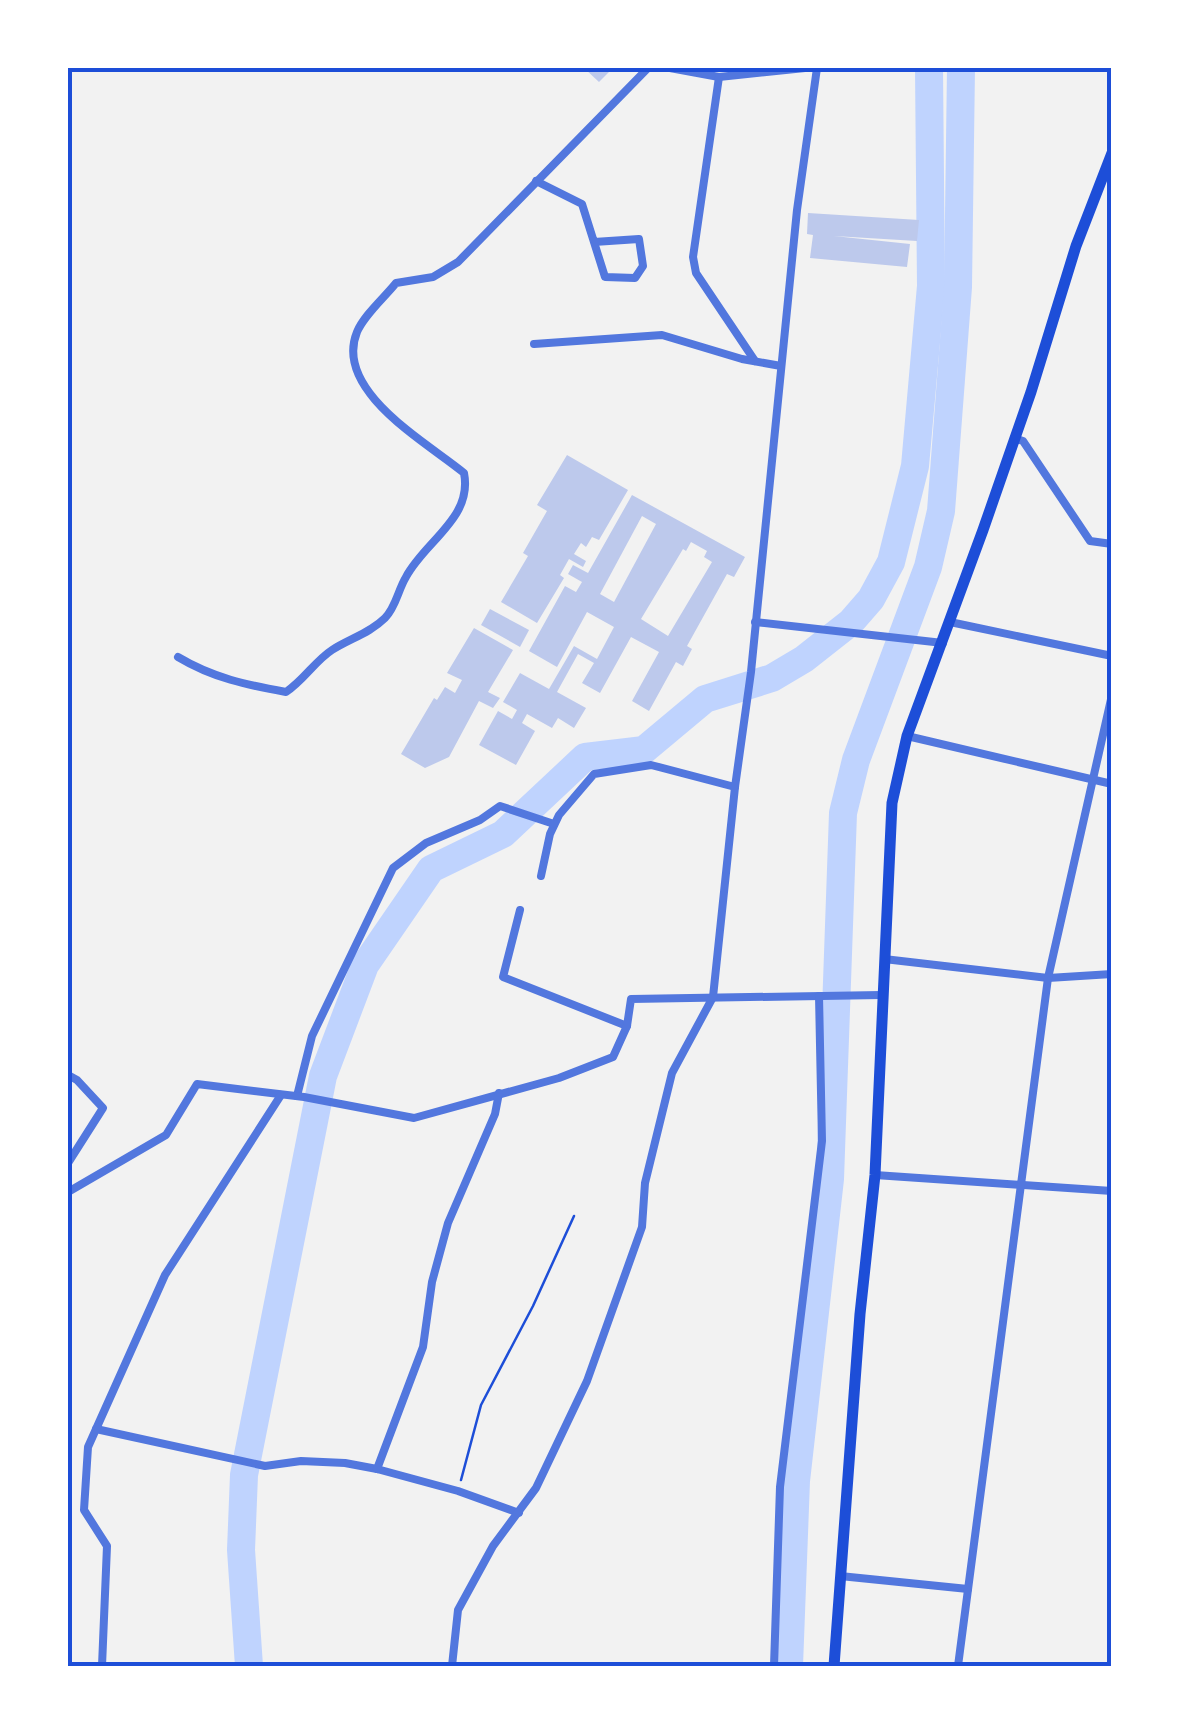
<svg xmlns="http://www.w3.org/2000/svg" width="1179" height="1734" font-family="Helvetica,sans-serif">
<rect width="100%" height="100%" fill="#f2f2f2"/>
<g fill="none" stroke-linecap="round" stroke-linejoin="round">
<g stroke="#bfd3fe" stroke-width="28">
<polyline points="249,1666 241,1550 244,1475 323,1076 365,965 431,869 503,834 585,757 644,750 705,699 772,678 804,659 851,622 871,599 891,562 915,466 931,286 929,68"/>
<polyline points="789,1666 796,1481 830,1179 843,813 856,760 928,567 941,511 958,287 961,68"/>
</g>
</g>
<g fill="#bdc9ec" fill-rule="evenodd">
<polygon points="584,68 613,68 599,82"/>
<polygon points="808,213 919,220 917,241 834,236 910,244 907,267 810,258 813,235 807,234"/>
<polygon points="567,455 628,490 599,540 592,537 586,547 581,543 574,554 586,561 583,567 569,559 560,575 564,578 537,623 501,602 528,556 523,553 547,511 537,505"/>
<path d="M 632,495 L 745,557 L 734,577 L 727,574 L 687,646 L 692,649 L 683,666 L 676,662 L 649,711 L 632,701 L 659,652 L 631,637 L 600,693 L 582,683 L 594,663 L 578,654 L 557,692 L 586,708 L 574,728 L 558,718 L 552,728 L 527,714 L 522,723 L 535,731 L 516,765 L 479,745 L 498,711 L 512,719 L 517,710 L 503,702 L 520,673 L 549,689 L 574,646 L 597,659 L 614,627 L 587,612 L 557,667 L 529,651 L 565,586 L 576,592 L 582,582 L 568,574 L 573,565 L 588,573 ZM 642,516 L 656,524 L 614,602 L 600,594 ZM 691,542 L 707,551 L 704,557 L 712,562 L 668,636 L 641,619 L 683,549 L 686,551 Z"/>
<polygon points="490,609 529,630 520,647 481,625"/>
<polygon points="474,628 513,650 488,692 500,698 493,708 479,701 449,757 425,768 401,754 434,698 437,700 445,687 455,693 462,680 447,673"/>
</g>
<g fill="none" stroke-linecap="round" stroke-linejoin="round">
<polyline stroke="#1d4ed8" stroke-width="2.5" points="461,1480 481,1405 533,1306 574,1216"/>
<g stroke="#5277de" stroke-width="8">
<polyline points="670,68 719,77 805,68"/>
<polyline points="719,77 693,257 696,273 755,361"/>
<polyline points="536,181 582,204 605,277 635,278 643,266 639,239 594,242"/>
<polyline points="534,344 662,335 742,359 781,366"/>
<polyline points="1014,438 1023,441 1090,541 1112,544"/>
<polyline points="755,622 943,643"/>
<polyline points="950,622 1112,656"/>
<path d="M 178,657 C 213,678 247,685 286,692 C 304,680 315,661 332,650 C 349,639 370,633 385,618 C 396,607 398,590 406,577 C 425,541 473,518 464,473 C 428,443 333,391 357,332 C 364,315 385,297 396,283 L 433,277 L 458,262 L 648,68"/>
<polyline points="907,736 1112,784"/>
<polyline points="541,876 550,834 559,815 594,774 651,765 735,787"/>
<polyline points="520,910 503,977 627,1026"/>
<polyline points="884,959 1048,978 1112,974"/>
<polyline points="68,1075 77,1080 103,1108 68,1163"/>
<polyline points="297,1096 312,1036 393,868 426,843 480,820 500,806 554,824"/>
<polyline points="875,1175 1112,1191"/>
<polyline points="68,1192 166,1135 197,1084 304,1097 414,1118 559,1078 613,1057 627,1026 631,999 881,995"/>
<polyline points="96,1429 265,1466 301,1461 345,1463 377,1469 458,1491 519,1513"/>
<polyline points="377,1469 423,1347 432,1282 448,1223 495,1114 499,1093"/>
<polyline points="840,1576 968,1589"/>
<polyline points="102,1666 107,1546 84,1510 88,1447 165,1275 281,1095"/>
<polyline points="452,1666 458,1610 493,1546 536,1488 587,1381 642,1227 645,1183 672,1073 713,997 735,787 751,672 797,210 817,68"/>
<polyline points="774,1666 780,1487 822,1141 819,996"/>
<polyline points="958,1666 1048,978 1112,695"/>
</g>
<polyline stroke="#1d4ed8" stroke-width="11" points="834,1666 860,1314 875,1175 892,803 907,736 983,530 1031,392 1076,246 1112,153"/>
</g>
<rect width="1179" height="1734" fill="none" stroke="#ffffff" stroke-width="140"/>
<rect x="70" y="70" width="1039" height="1594" fill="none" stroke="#1d4ed8" stroke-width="4"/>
</svg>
